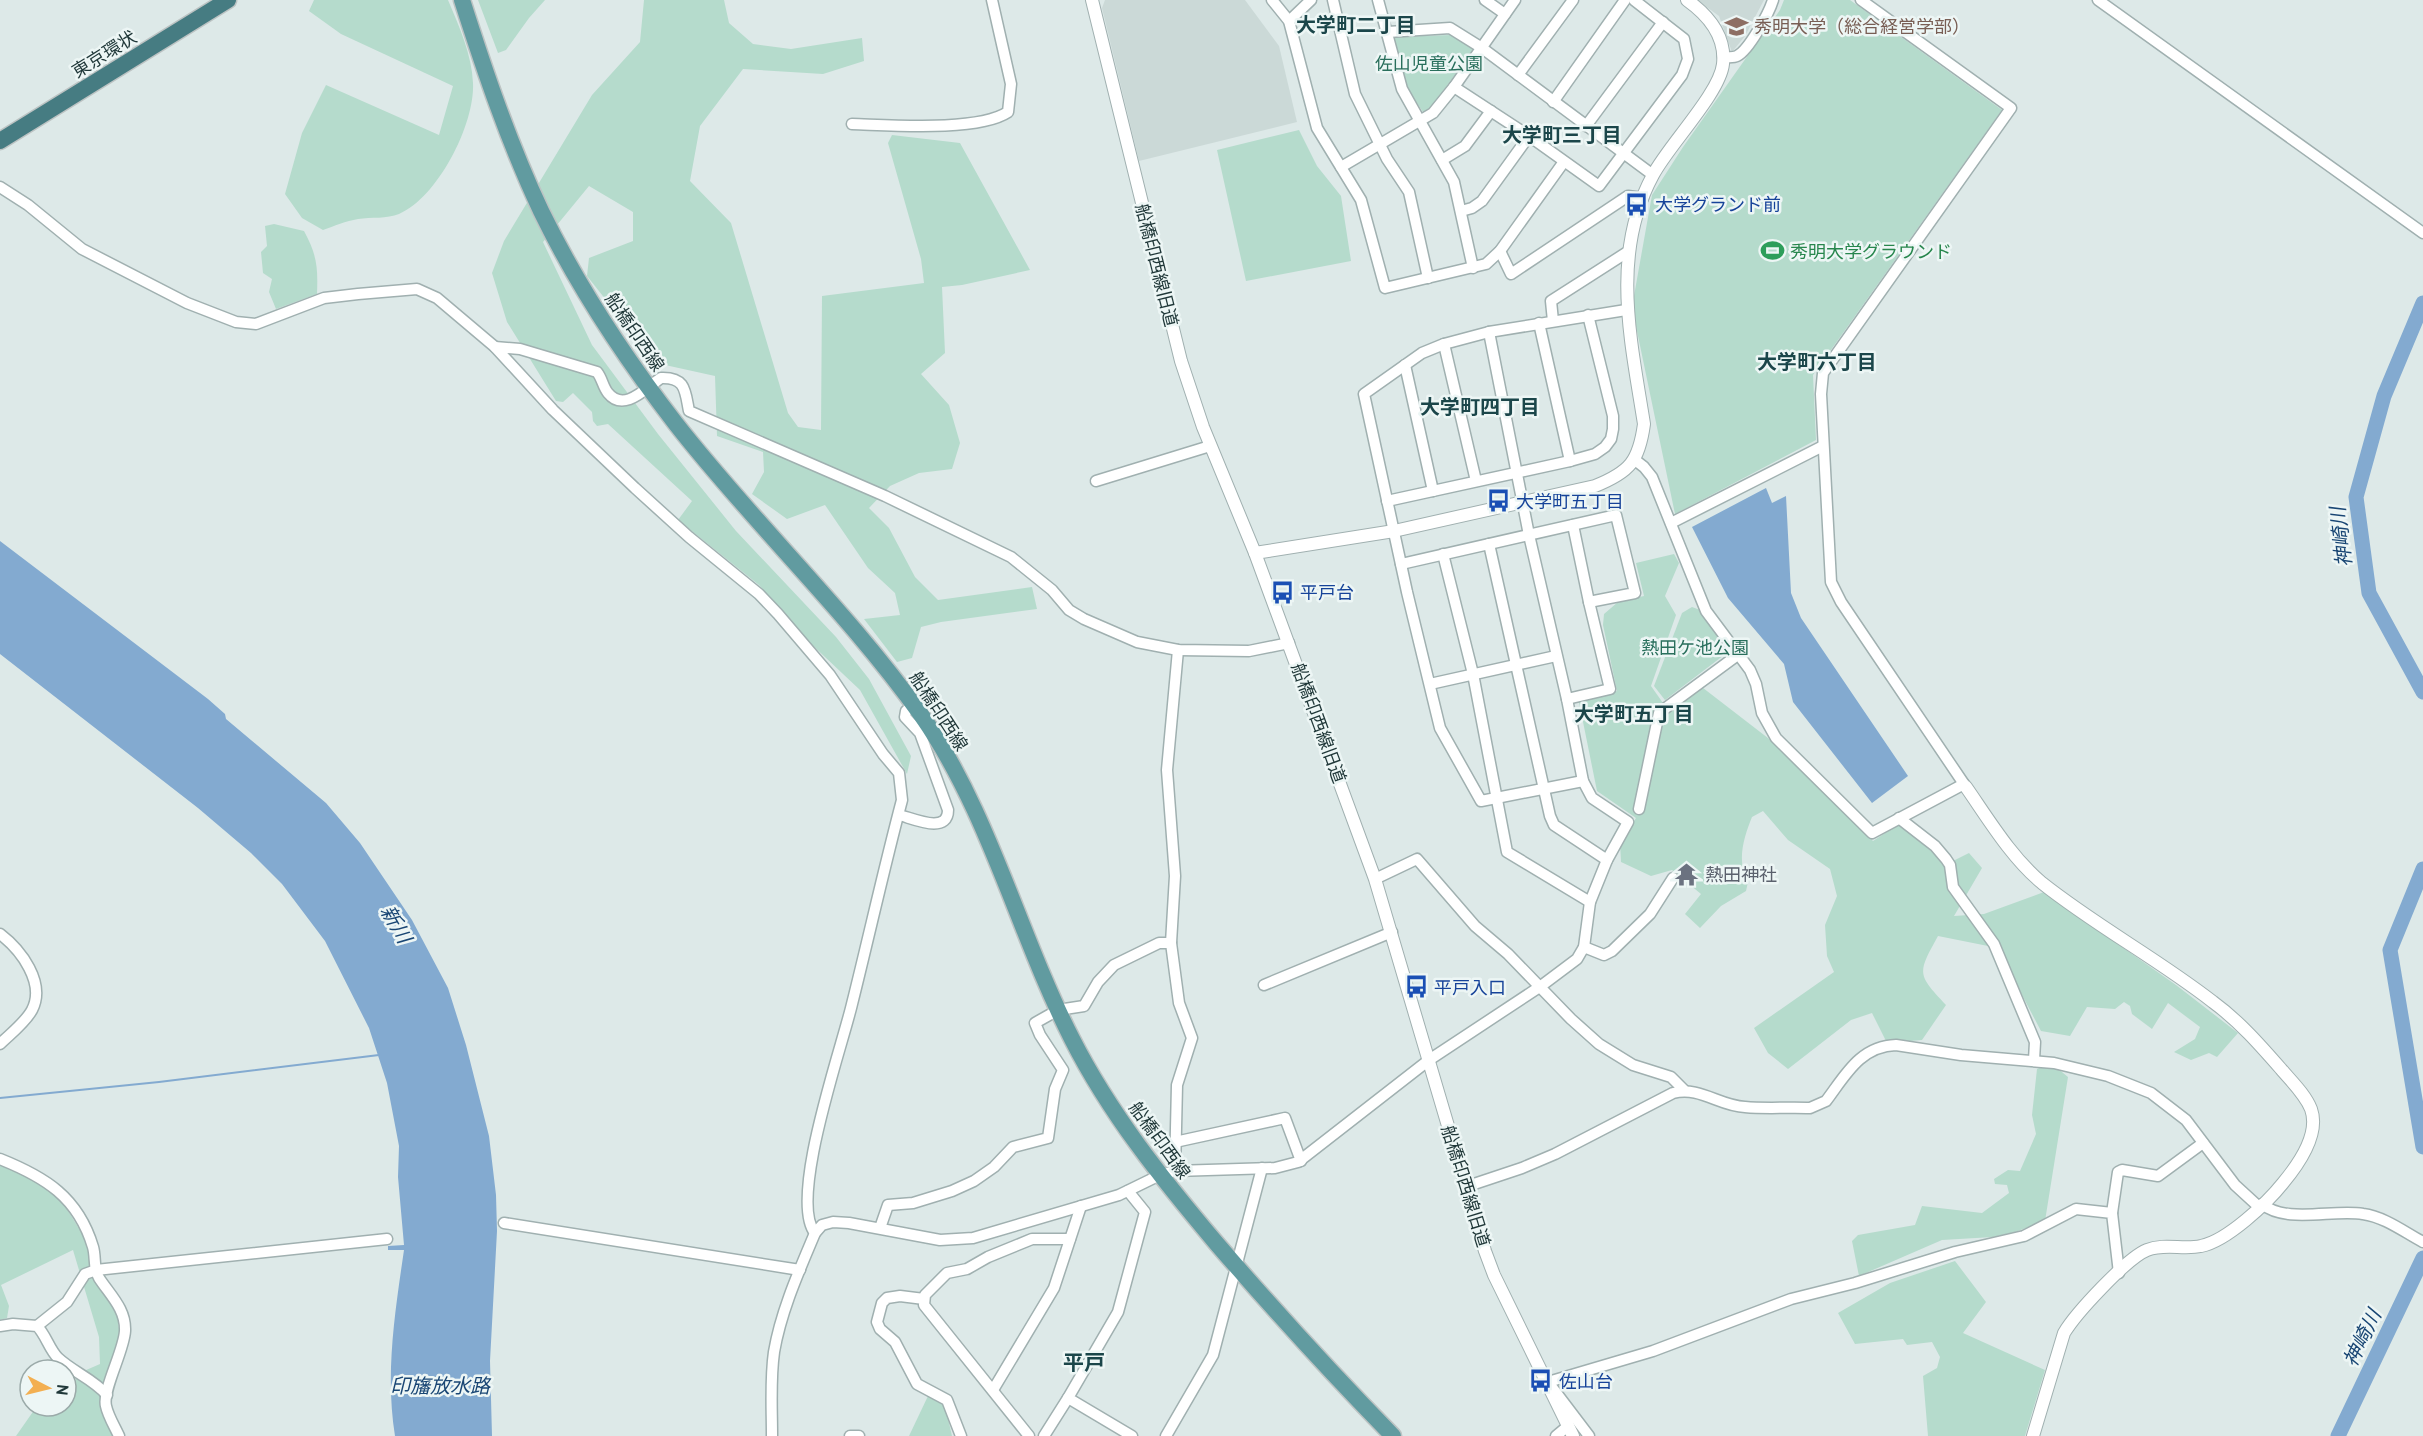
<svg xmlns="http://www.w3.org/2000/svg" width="2423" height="1436" font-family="'PT Sans','Noto Sans JP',sans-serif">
<rect width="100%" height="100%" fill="#dde9e8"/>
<g fill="#cbd9d7">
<polygon points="1105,0 1245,0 1279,46 1297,122 1139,161 1102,8"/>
<polygon points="1697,0 1764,0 1745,36 1732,52 1719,16"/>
</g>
<g fill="#b5dbcc">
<path d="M 314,0 L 448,0 C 459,26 472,55 473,83 C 475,125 437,198 399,214 C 387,219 371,217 358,219 C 346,221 334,226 323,230 L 302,218 L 285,194 L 302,133 L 326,85 L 439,135 L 453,86 L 341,34 L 309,11 Z"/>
<polygon points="478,0 545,0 529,18 506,50 498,53"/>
<polygon points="644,0 724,0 729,23 753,44 791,49 862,38 864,61 823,74 743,69 700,126 690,181 731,223 788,413 798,427 821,430 822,296 924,283 921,259 888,143 892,135 960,143 1030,270 962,285 942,287 945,353 921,374 949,405 960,443 952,469 919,473 890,486 869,508 889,528 915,577 938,600 1032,587 1037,609 941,622 921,627 912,658 897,662 864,619 900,615 895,593 868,568 825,505 787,519 752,494 764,472 763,452 717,436 715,376 656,363 587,276 589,258 633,241 633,212 589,186 543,242 592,345 658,434 736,531 836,637 869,679 911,756 907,774 860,690 808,641 759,585 678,520 692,501 608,424 597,426 593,421 592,412 573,393 563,402 556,401 507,322 492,273 504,241 592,95 640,42"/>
<polygon points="1784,0 1850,0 2002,110 1813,375 1816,440 1675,514 1632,307 1652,195 1683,147 1780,10"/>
<polygon points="1451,35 1473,49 1432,107 1423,112 1406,87 1394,37"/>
<polygon points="1299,130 1317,166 1341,196 1351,261 1246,281 1217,150"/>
<path d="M 274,224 L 304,231 C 317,255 318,267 317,294 L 276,309 L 269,292 L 272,279 L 263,273 L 261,252 L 267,246 L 265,226 Z"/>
<path d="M 1674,554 L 1679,563 L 1665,596 L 1676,615 L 1651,686 L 1663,703 L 1694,681 L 1777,745 L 1873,841 L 1899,824 L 1936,855 L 1953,861 L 1969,853 L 1982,868 L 1954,916 L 1984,914 L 2044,892 L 2176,985 L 2238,1033 L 2217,1057 L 2209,1053 L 2191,1060 L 2174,1052 L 2195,1039 L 2200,1027 L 2168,1003 L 2152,1029 L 2132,1014 L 2130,1006 L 2124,1002 L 2115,1009 L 2087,1007 L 2070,1036 L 2041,1031 L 2001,955 L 1988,946 L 1938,936 C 1917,974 1917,974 1946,1005 L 1922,1040 L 1887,1043 L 1872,1013 L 1851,1020 L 1788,1069 L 1768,1053 L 1754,1028 L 1834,972 L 1827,956 L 1825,925 L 1837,896 L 1830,869 L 1788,840 L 1763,811 L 1752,817 C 1744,837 1736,861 1748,882 L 1746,891 L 1721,906 L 1700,928 L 1685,914 L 1701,894 L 1672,870 L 1651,876 L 1621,862 L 1620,843 L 1636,818 L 1597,791 L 1579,702 L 1617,691 L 1603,625 L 1604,614 L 1618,602 L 1644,596 L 1636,563 Z"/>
<polygon points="1692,607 1700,610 1728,652 1665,700 1654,686 1682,613"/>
<polygon points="2044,1066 2057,1068 2068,1077 2045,1221 2015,1232 1993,1237 1942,1240 1859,1276 1852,1241 1858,1235 1915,1225 1922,1206 1982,1213 2009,1193 2007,1185 1995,1184 1994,1179 2008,1170 2020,1171 2036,1134 2032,1115 2037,1069"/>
<path d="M 0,1165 L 31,1179 L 61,1199 L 84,1237 L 88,1250 L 92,1276 L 105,1292 L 117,1313 L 120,1337 L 106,1385 L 114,1436 L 16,1436 L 37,1406 L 61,1410 C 69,1400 74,1389 77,1374 L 100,1364 L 99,1337 L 73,1250 L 1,1285 L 9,1306 L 7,1318 L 0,1320 Z"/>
<polygon points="1955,1261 1986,1302 1963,1333 2045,1370 2025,1436 1928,1436 1923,1376 1937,1368 1940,1357 1932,1342 1907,1345 1903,1339 1855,1344 1838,1313 1890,1283"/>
<polygon points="928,1396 945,1405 952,1436 909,1436"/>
</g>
<g fill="#83aad0">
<polygon points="1766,488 1772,503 1786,496 1791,593 1801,618 1908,776 1872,803 1793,702 1784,664 1728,598 1692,527"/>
<path d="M 0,541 L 208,699 L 225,714 L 226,719 L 326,803 L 360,843 L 412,920 L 448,988 L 466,1045 L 489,1136 L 496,1195 L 497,1231 L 490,1361 L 492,1436 L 395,1436 C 385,1374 395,1312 404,1250 L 388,1250 L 388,1246 L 404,1245 L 398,1177 L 399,1146 L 387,1083 L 369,1028 L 325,941 L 282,884 L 251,853 L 198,808 L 0,654 Z"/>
</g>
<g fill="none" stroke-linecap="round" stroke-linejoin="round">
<polyline stroke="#83aad0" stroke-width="2" points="0,1098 159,1082 379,1055"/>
<g stroke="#83aad0" stroke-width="15">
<polyline points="2423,303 2384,396 2356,497 2369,593 2423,692"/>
<polyline points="2423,869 2390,950 2423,1147"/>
<polyline points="2338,1436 2423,1258"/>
</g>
<defs>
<g id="minor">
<polyline points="1272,0 1289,21 1317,128 1361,200 1385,288 1486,264 1500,251 1563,163"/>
<polyline points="1333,0 1355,94 1387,159 1409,192 1428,278"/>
<polyline points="1378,0 1402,89 1454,182 1473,268"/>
<polyline points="1485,0 1505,14"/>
<polyline points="1861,0 2011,108 1823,373 1821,394 1831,582 1841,602 1966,787"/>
<polyline points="2098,0 2423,233"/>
<polyline points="1289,21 1311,0"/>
<polyline points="1388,32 1450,28 1482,48 1653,175"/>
<path d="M 1723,57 C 1728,57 1733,58 1737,56 C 1749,50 1769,13 1773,0"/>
<polyline points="1518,75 1573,0"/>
<polyline points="1454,87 1529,136 1599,186 1682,75 1688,59 1684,39 1634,0"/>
<polyline points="1553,102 1625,0"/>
<path d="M 852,124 C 889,125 978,132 1008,112 L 1011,84 L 992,0"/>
<polyline points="1586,126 1663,22"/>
<polyline points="1442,160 1465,146 1491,111"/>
<polyline points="1341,167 1433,113 1454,87 1515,0"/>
<path d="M 0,187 L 28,205 L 82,249 L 187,303 L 236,322 L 256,324 L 324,298 L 358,294 L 417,289 L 437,298 L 495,347 L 553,410 L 635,488 L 689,537 L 759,594 L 778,614 L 830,675 L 883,754 L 899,773 L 902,800 C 884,868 869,936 852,1004 C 842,1047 788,1200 815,1233"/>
<polyline points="1461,211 1472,208 1482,201 1529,136"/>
<polyline points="1500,251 1511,274 1628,196 1643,198"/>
<polyline points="1553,321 1551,301 1629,251"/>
<polyline points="1539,323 1570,461"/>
<polyline points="1444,344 1476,481"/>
<path d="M 495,347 L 520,349 L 597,372 C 602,378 603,387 608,393 C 624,413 646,388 661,378 C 686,377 685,391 689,411 L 885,496 L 1011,557 L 1052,590 L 1069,610 L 1084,619 L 1137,642 L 1178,650 L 1249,651 L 1289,643"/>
<polyline points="1405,365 1433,491"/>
<polyline points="1635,460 1644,467 1652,477 1706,611 1750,670 1756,684 1762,713 1776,738 1872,833 1964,784"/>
<polyline points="1096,481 1210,446"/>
<polyline points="1387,501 1570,461 1595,454 1605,447 1611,439 1613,429 1613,416 1588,315"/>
<polyline points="1671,523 1823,446"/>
<polyline points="1573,525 1589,602"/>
<polyline points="1489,544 1550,816 1554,825 1607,860"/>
<polyline points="1443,554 1473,674 1507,852 1590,902"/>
<polyline points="1401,564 1616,515 1635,593 1589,602 1610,689 1567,699"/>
<polyline points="1430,684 1556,656"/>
<polyline points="1583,781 1481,801 1440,728 1407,592 1364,394 1422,353 1444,344 1489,332 1626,310"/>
<polyline points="1639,809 1659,713 1739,654"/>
<path d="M 899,815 C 912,818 948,835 948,810 L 920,733 L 905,717 L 906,711 L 913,705"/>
<polyline points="1899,818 1935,846 1946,859 1950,865 1953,887 1994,944 2035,1042 2034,1060"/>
<polyline points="1375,879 1417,859 1475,926 1508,954 1571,1019 1599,1044 1633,1065 1671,1077 1684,1090"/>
<path d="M 0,934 C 21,950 46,983 32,1010 C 25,1023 10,1034 0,1044"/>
<polyline points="1584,947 1604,955 1612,951 1650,914 1673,878"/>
<polyline points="1264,985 1392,932"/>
<polyline points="1175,1142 1285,1118 1301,1161"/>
<path d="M 0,1159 C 45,1177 78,1197 93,1247 C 96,1257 93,1268 99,1278 C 110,1295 126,1309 125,1331 C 124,1351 102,1390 106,1406 C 108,1416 115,1427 119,1436"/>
<polyline points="1175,1171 1177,1085 1192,1038 1179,1003 1171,943 1175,876 1167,770 1178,650"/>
<path d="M 1465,1187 L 1522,1168 L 1555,1154 L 1673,1093 C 1700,1086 1719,1106 1745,1107 C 1766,1109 1789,1107 1810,1108 L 1826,1101 C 1845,1076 1860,1046 1896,1045 L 1961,1055 L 2054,1063 L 2108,1076 L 2151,1093 L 2186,1120 L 2235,1185 L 2259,1207"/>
<polyline points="1128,1191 1145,1212 1118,1312 1068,1398 1132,1436"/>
<path d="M 2262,1204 C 2286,1224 2333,1209 2363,1214 C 2385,1217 2404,1232 2423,1242"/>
<polyline points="2112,1213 2118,1172 2122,1170 2158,1176 2203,1143"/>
<polyline points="504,1223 800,1270"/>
<polyline points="880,1228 888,1205 913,1203 952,1191 974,1181 994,1167 1013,1147 1048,1138 1055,1089 1063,1070 1040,1035 1035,1023 1058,1010 1084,1006 1098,982 1114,965 1159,943 1171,943"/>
<polyline points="924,1299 900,1296 887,1298 882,1303 877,1322 880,1329 895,1342 917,1384 947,1400 961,1436"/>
<path d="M 0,1326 L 13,1324 L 37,1326 C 46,1335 49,1349 58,1358 C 73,1372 93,1379 107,1395"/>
<polyline points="37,1326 67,1302 85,1274 96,1270 387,1239"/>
<polyline points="993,1390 1054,1288 1081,1206"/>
<path d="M 772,1436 C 772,1408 770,1380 774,1352 C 781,1311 799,1271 815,1233 L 822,1225 L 833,1222 L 849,1223 L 940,1240 L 973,1238 L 1119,1195 L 1160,1175 L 1175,1171 L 1275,1168 L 1298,1162 L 1429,1060 L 1541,986 L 1577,959 L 1584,947 L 1590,902 L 1607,860 L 1628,822 L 1592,798 L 1583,781 L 1567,699 L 1529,535 L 1489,332"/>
<polyline points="850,1436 859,1436"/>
<polyline points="1029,1436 924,1305 925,1295 947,1273 967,1269 988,1257 1032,1239 1070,1239"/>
<polyline points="1044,1436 1068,1398"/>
<polyline points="1166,1436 1213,1355 1262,1168"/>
<polyline points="1556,1436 1568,1426"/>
<polyline points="1589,1436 1548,1382 1653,1351 1791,1299 1855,1283 1955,1252 2024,1236 2076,1209 2112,1213 2119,1273"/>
</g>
<g id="tertiary">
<polyline points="1092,0 1181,361 1203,427 1255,553 1375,879 1485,1251 1494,1275 1573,1436"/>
<path d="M 1255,553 L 1394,531 L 1595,486 C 1630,472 1639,461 1644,424 C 1631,341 1610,254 1653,175 C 1668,146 1720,93 1723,64 C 1726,36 1708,15 1687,0"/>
<path d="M 1966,787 C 1989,820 2011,857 2042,883 C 2096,926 2158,959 2213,1002 C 2239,1021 2260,1045 2281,1069 C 2291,1081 2305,1094 2311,1109 C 2320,1134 2298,1165 2283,1183 C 2267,1203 2227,1241 2201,1246 C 2184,1250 2164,1243 2147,1250 C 2127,1258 2076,1313 2064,1333 L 2033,1436"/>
</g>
<path id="primary" d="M 462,0 C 485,72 509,143 541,211 C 578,287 625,358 676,424 C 754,524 848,612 922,716 C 990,814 1018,933 1072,1039 C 1110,1114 1163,1180 1217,1244 C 1274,1310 1332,1374 1393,1436"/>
<polyline id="trunk" points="0,141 228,0"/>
</defs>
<use href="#minor" stroke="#a0b0b0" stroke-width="13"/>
<use href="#tertiary" stroke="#a0b0b0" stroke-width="14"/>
<use href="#primary" stroke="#bcc3c3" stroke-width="19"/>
<use href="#trunk" stroke="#bcc3c3" stroke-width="19"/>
<use href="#minor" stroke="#fff" stroke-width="10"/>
<use href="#tertiary" stroke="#fff" stroke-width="12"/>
<use href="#primary" stroke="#619ba0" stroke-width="16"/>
<use href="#trunk" stroke="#467c82" stroke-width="16"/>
</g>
<defs>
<symbol id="university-bare" viewBox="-9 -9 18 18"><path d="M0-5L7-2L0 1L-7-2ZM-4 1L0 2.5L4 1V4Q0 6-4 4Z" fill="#8d6e63" stroke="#edf6f5" stroke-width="2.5" paint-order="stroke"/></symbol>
<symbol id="bus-bare" viewBox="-9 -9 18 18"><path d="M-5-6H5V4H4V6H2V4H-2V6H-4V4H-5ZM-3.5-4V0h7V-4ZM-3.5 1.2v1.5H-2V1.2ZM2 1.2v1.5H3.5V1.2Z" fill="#1a4fb4" stroke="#edf6f5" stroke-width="2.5" paint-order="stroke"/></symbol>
<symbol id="stadium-bare" viewBox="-9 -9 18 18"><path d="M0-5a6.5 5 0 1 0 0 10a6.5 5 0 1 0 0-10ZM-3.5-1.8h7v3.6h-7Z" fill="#2e9e5b" stroke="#edf6f5" stroke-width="2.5" paint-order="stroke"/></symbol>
<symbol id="temple-bare" viewBox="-9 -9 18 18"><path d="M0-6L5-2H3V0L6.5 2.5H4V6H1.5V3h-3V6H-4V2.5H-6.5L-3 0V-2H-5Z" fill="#6b7280" stroke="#edf6f5" stroke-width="2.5" paint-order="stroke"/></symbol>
</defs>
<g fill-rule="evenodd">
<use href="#university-bare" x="1720" y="10" width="33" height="33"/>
<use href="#bus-bare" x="1620" y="188" width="33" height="33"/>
<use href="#stadium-bare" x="1756" y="234" width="33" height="33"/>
<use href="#bus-bare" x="1482" y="484" width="33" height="33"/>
<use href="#bus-bare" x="1266" y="576" width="33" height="33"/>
<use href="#temple-bare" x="1670" y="858" width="33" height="33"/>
<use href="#bus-bare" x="1400" y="970" width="33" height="33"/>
<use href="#bus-bare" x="1524" y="1364" width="33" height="33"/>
</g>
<g text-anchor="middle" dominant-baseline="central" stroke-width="5" stroke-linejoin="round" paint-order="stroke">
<g font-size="18" fill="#785e54" stroke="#edf6f5" text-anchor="start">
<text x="1754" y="26">秀明大学（総合経営学部）</text>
</g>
<g font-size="18" fill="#1f3738" stroke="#edf6f5">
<text transform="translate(104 54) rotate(-32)">東京環状</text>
<text transform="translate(1157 265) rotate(76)">船橋印西線旧道</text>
<text transform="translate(635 332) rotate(56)">船橋印西線</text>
<text transform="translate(939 711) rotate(57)">船橋印西線</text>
<text transform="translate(1319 723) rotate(70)">船橋印西線旧道</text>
<text transform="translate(1160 1140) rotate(54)">船橋印西線</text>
<text transform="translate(1466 1186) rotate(73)">船橋印西線旧道</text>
</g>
<g font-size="18" fill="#296f5c" stroke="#edf6f5">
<text x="1429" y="63">佐山児童公園</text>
<text x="1695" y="647">熱田ケ池公園</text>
</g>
<g font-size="18" fill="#164399" stroke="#edf6f5" text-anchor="start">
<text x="1655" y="204">大学グランド前</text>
<text x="1516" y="501">大学町五丁目</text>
<text x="1300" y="592">平戸台</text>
<text x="1434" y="987">平戸入口</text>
<text x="1559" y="1381">佐山台</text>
</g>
<g font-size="18" fill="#27864d" stroke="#edf6f5" text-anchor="start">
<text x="1790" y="251">秀明大学グラウンド</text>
</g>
<g font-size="18" fill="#5b616d" stroke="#edf6f5" text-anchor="start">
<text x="1705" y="874">熱田神社</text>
</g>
<g font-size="20" font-weight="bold" fill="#1b464a" stroke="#edf6f5">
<text x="1356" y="25">大学町二丁目</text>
<text x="1562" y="135">大学町三丁目</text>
<text x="1817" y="362">大学町六丁目</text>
<text x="1480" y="407">大学町四丁目</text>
<text x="1634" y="714">大学町五丁目</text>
</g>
<g font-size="20" font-style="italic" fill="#194674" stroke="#edf6f5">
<text transform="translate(2341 537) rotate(-97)">神崎川</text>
<text transform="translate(396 924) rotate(60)">新川</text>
<text transform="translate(2362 1338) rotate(-64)">神崎川</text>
<text x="440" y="1386">印旛放水路</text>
</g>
<g font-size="21" font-weight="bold" fill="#1b464a" stroke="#edf6f5">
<text x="1084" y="1362">平戸</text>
</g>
</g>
<g transform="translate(48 1388) rotate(97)"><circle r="28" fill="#edf6f5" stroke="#9baaa9" stroke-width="1.5"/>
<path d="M0-4.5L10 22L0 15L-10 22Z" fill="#f3af51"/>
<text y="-9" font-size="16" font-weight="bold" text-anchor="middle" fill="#1f3738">N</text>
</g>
</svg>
